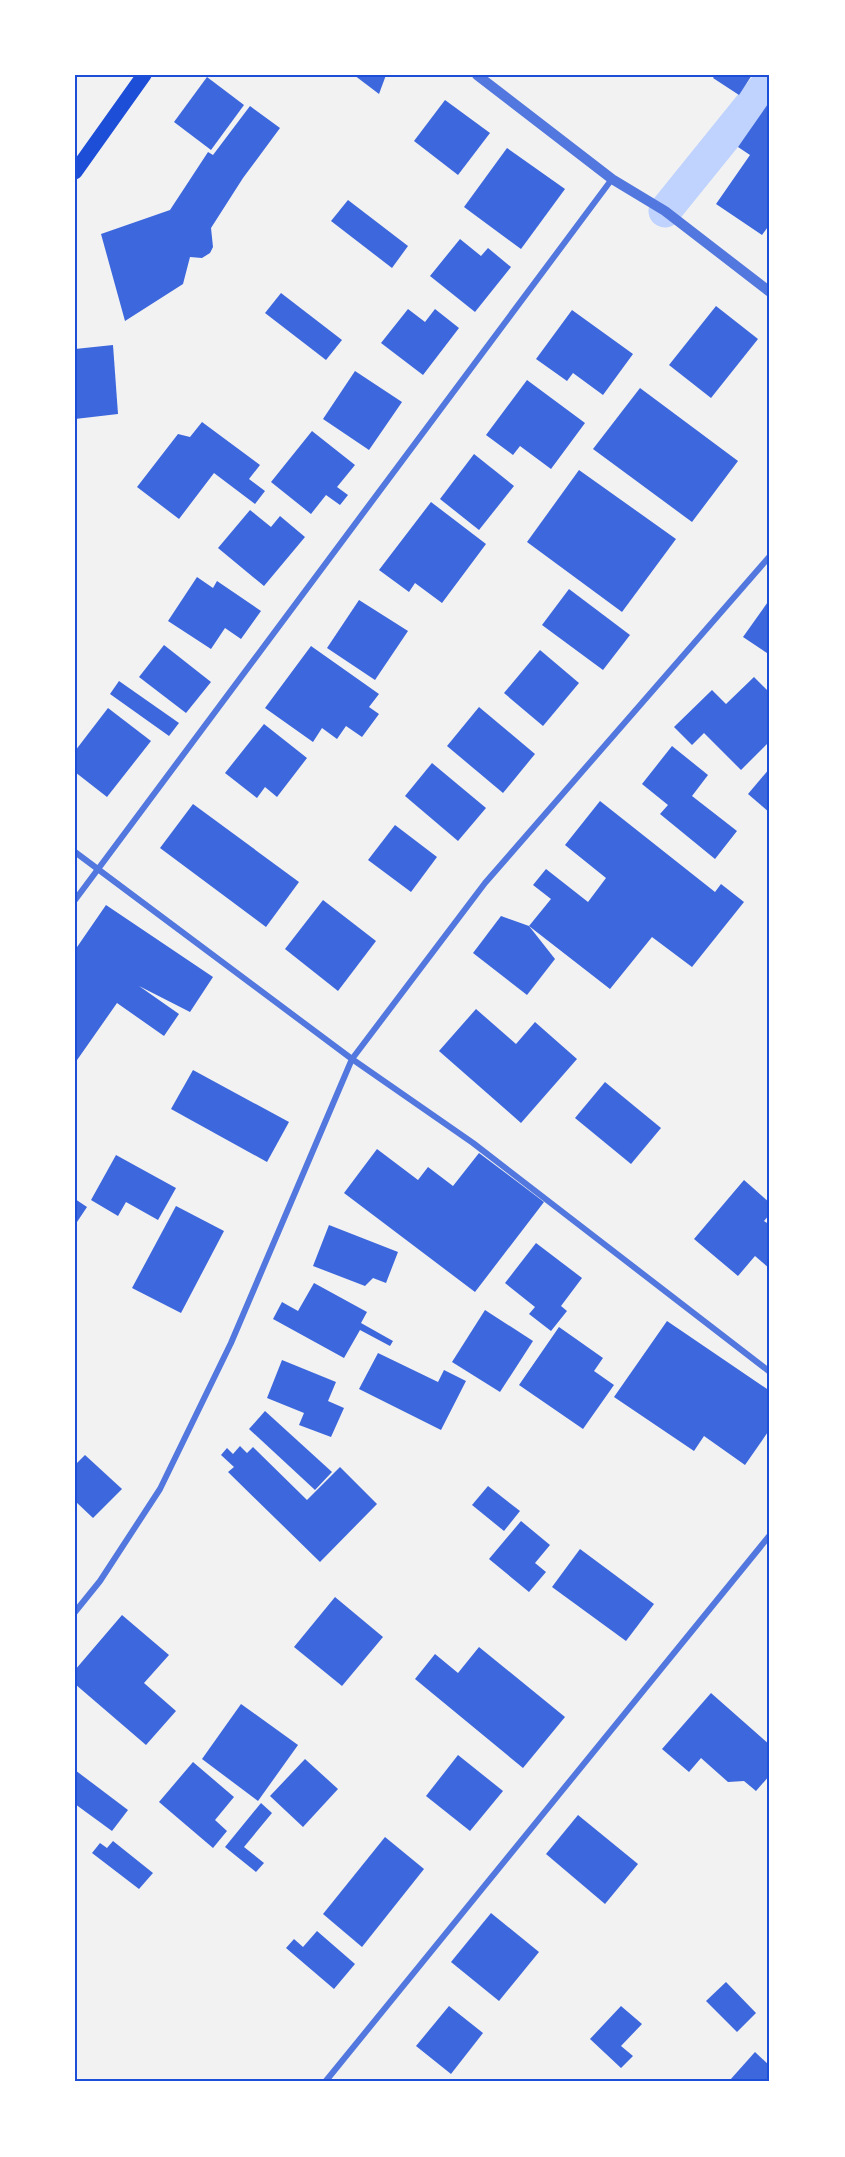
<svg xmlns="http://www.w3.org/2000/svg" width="845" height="2157" font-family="'Open Sans',sans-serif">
<rect width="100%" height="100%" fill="#f2f2f2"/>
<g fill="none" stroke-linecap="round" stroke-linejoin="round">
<polyline stroke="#bfd3fe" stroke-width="33" points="665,211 770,81"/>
</g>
<g fill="#3d67dc">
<polygon points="354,75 386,75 379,94"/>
<polygon points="715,75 752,75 739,95 713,78"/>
<polygon points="207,77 244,105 211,150 174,122"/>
<polygon points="445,100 490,133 458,175 414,141"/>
<polygon points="770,101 770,224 762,235 716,204 750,155 738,147"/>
<polygon points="250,106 280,128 243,178 211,228 213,247 210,253 202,258 190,257 183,284 125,321 101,234 170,210 208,152 213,155"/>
<polygon points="507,148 565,189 521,249 464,207"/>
<polygon points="348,200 408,246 392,268 331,221"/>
<polygon points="460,239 481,256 488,248 511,267 475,312 430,276"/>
<polygon points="281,293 342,340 326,360 265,313"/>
<polygon points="716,306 758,339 711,398 669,365"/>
<polygon points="408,309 425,322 435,309 459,328 423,375 381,343"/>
<polygon points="572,310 633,354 603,395 573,373 567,381 536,359"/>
<polygon points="113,345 118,414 75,419 75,349"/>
<polygon points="355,371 402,402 369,450 323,419"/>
<polygon points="527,380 585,423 551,469 520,446 513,455 486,435"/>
<polygon points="640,388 738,461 692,522 593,449"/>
<polygon points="202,422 260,465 249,479 265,491 255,504 214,473 179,519 137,487 178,434 190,437"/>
<polygon points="312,431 355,465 337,487 348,495 340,505 326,495 311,514 271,482"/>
<polygon points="474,454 514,486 479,530 440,499"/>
<polygon points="579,470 676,539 622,612 527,542"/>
<polygon points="431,502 486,544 442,603 415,583 409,592 379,570"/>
<polygon points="250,510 271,527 280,516 305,537 264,586 218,548"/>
<polygon points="197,577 213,588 217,581 261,611 241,639 225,628 211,649 168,621"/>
<polygon points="569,589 630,635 603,670 542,625"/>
<polygon points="770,599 770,655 743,637"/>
<polygon points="359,600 408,631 375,680 327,648"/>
<polygon points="164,645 211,682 186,713 139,677"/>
<polygon points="311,646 379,694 369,707 379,714 362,737 346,726 337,739 322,728 313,742 265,708"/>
<polygon points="540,650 579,683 543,726 504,693"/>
<polygon points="754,677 770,693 770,741 741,770 704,733 692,745 674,727 712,690 726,704"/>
<polygon points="119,681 179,723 169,736 110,694"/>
<polygon points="479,707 535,754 503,793 447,746"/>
<polygon points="108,708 151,741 107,797 75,772 75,751"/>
<polygon points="264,724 307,758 277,797 265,787 257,798 225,773"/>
<polygon points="672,746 708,775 692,796 737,831 715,859 660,814 668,805 642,784"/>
<polygon points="432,763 486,808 458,841 405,796"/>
<polygon points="770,768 770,813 748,794"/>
<polygon points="600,801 715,892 721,884 744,902 692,967 652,937 610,989 529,926 551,899 533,885 546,869 588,902 606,878 565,845"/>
<polygon points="193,804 299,882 266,927 160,848"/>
<polygon points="395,825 437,857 411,892 368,860"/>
<polygon points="323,900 376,941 338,991 285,949"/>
<polygon points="106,905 213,977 190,1012 139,986 179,1014 164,1036 117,1003 75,1063 75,950"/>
<polygon points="501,916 529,926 555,959 527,995 473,953"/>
<polygon points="476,1009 516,1044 535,1022 577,1059 521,1123 439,1051"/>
<polygon points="193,1070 289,1122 267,1162 171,1109"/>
<polygon points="605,1082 661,1128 631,1164 575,1118"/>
<polygon points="377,1149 418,1180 428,1167 453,1186 479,1153 544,1202 475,1292 344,1193"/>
<polygon points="116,1155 176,1188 158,1220 126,1202 118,1216 91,1200"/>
<polygon points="744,1180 770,1203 770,1214 764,1221 770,1225 770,1269 755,1256 738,1276 694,1239"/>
<polygon points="75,1199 87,1207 75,1225"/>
<polygon points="176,1206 224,1231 181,1313 132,1288"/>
<polygon points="329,1225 398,1252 386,1283 373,1278 365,1286 313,1266"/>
<polygon points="536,1243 582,1278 561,1306 567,1311 551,1331 529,1314 535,1307 505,1283"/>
<polygon points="314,1283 367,1312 361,1323 393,1341 390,1346 360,1330 344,1358 273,1319 282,1302 298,1311"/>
<polygon points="485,1310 533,1341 500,1392 452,1362"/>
<polygon points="667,1321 770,1391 770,1429 745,1465 704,1436 694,1451 614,1397"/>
<polygon points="559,1327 603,1358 594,1371 614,1385 583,1429 519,1385"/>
<polygon points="378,1353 438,1382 444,1370 466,1381 441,1430 359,1389"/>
<polygon points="282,1360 336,1382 328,1401 344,1408 331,1437 299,1425 304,1413 267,1398"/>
<polygon points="265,1411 332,1472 315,1490 249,1429"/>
<polygon points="240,1446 247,1453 253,1447 307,1500 340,1467 377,1504 320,1562 228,1472 234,1467 221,1455 227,1448 233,1454"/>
<polygon points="85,1455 122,1489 93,1518 75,1501 75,1465"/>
<polygon points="488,1486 520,1511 504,1531 472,1505"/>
<polygon points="521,1521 550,1545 535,1563 546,1572 529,1592 489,1559"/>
<polygon points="580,1549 654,1604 626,1641 552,1587"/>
<polygon points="335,1597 383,1637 342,1686 294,1647"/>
<polygon points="122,1615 169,1655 144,1683 176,1711 146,1745 75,1684 75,1670"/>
<polygon points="479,1647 565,1717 523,1768 415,1679 435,1654 458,1673"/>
<polygon points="711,1693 770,1745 770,1775 756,1791 744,1781 728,1782 701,1758 689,1772 662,1749"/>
<polygon points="241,1704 298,1745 258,1801 202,1759"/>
<polygon points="458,1755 503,1791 470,1831 426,1796"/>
<polygon points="305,1759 338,1789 303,1827 270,1796"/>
<polygon points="193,1762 234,1797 215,1820 227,1831 213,1848 159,1802"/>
<polygon points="75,1770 128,1810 112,1831 75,1804"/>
<polygon points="261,1803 272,1813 244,1847 264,1863 256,1872 225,1847"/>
<polygon points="578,1815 638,1864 605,1904 546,1854"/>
<polygon points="385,1837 424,1869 362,1947 323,1914"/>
<polygon points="113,1841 153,1873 139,1889 92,1853 100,1843 107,1848"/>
<polygon points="491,1913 539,1952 499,2001 451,1962"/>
<polygon points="317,1931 355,1964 334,1989 286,1948 294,1939 303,1947"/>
<polygon points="726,1982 756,2013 737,2032 706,2001"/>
<polygon points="449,2006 483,2033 451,2074 416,2046"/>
<polygon points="621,2006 642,2024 621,2046 633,2056 621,2068 590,2039"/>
<polygon points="755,2052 770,2066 770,2082 732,2082 730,2080"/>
</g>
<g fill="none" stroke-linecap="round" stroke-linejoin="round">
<g stroke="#5277de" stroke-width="6">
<polyline points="75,852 352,1059 473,1143 770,1372"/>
<polyline points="75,900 612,179"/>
<polyline points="75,1612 100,1581 160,1489 231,1343 352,1059 485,883 770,556"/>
<polyline points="325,2082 770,1535"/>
</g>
<polyline stroke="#5277de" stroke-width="10" points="477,75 612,179 665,211 770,292"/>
<polyline stroke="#1d4ed8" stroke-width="15" points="75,172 144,75"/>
</g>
<rect width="845" height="2157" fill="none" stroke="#ffffff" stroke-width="153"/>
<rect x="76" y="76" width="692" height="2004" fill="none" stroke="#1d4ed8" stroke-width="2"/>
</svg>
